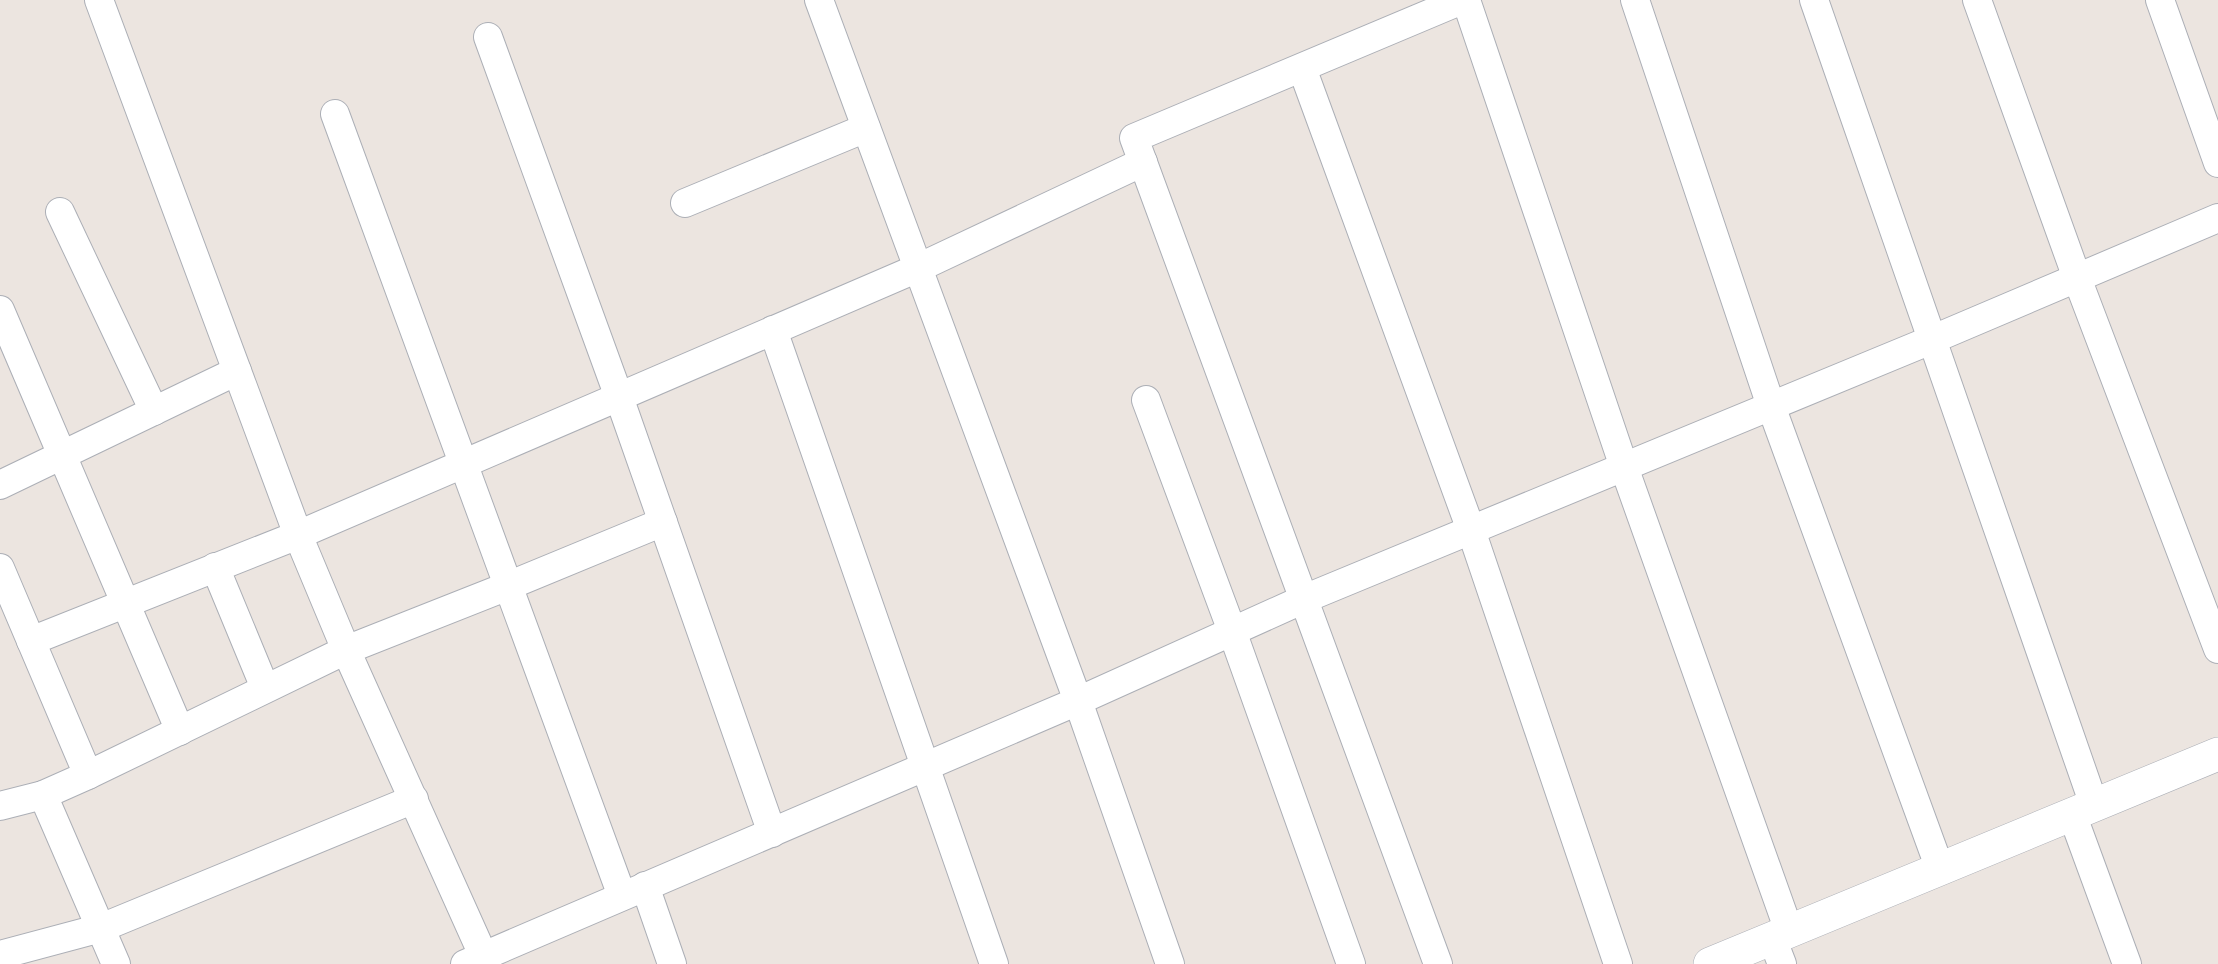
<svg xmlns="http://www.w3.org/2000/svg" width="2218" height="964" font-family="Rubik,sans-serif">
<rect width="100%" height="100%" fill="#ece5e0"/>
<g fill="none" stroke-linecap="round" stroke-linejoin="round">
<defs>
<g id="minor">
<polyline points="99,0 298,535 346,650 487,964"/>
<polyline points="819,0 1078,701 1170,964"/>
<polyline points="1466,0 1624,467 1789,931"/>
<polyline points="1635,0 1771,406 1940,869"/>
<polyline points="1814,0 2094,805"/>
<polyline points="1977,0 2077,278 2218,649"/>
<polyline points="2160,0 2218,163"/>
<polyline points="488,37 619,397 772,833"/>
<polyline points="1302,68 1471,530 1618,964"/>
<polyline points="335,114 622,896"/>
<polyline points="685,203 866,128"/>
<polyline points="60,212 154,411"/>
<polyline points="0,310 180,731"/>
<polyline points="773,330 994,964"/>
<polyline points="1146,400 1232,631 1351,964"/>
<polyline points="0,485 237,371"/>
<polyline points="215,567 265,688"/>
<polyline points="0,568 88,775 43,795 116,964"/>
<polyline points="31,641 298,535 918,268 1143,162"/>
<polyline points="88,775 346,650 508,586 663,522"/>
<polyline points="0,806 43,795"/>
<polyline points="2072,814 2127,964"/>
<polyline points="645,886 672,964"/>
<polyline points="1772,938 1782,964"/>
<polyline points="0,955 101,928 414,799"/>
<polyline points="465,964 1078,701 1304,599 1931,340 2218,218"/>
<polyline points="1438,964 1134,138 1462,0"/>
</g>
<polyline id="tertiary" points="1710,964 2218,754"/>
</defs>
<use href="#minor" stroke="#acafb6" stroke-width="30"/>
<use href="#tertiary" stroke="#acafb6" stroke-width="34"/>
<use href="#minor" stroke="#fff" stroke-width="28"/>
<use href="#tertiary" stroke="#fff" stroke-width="33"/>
</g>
</svg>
